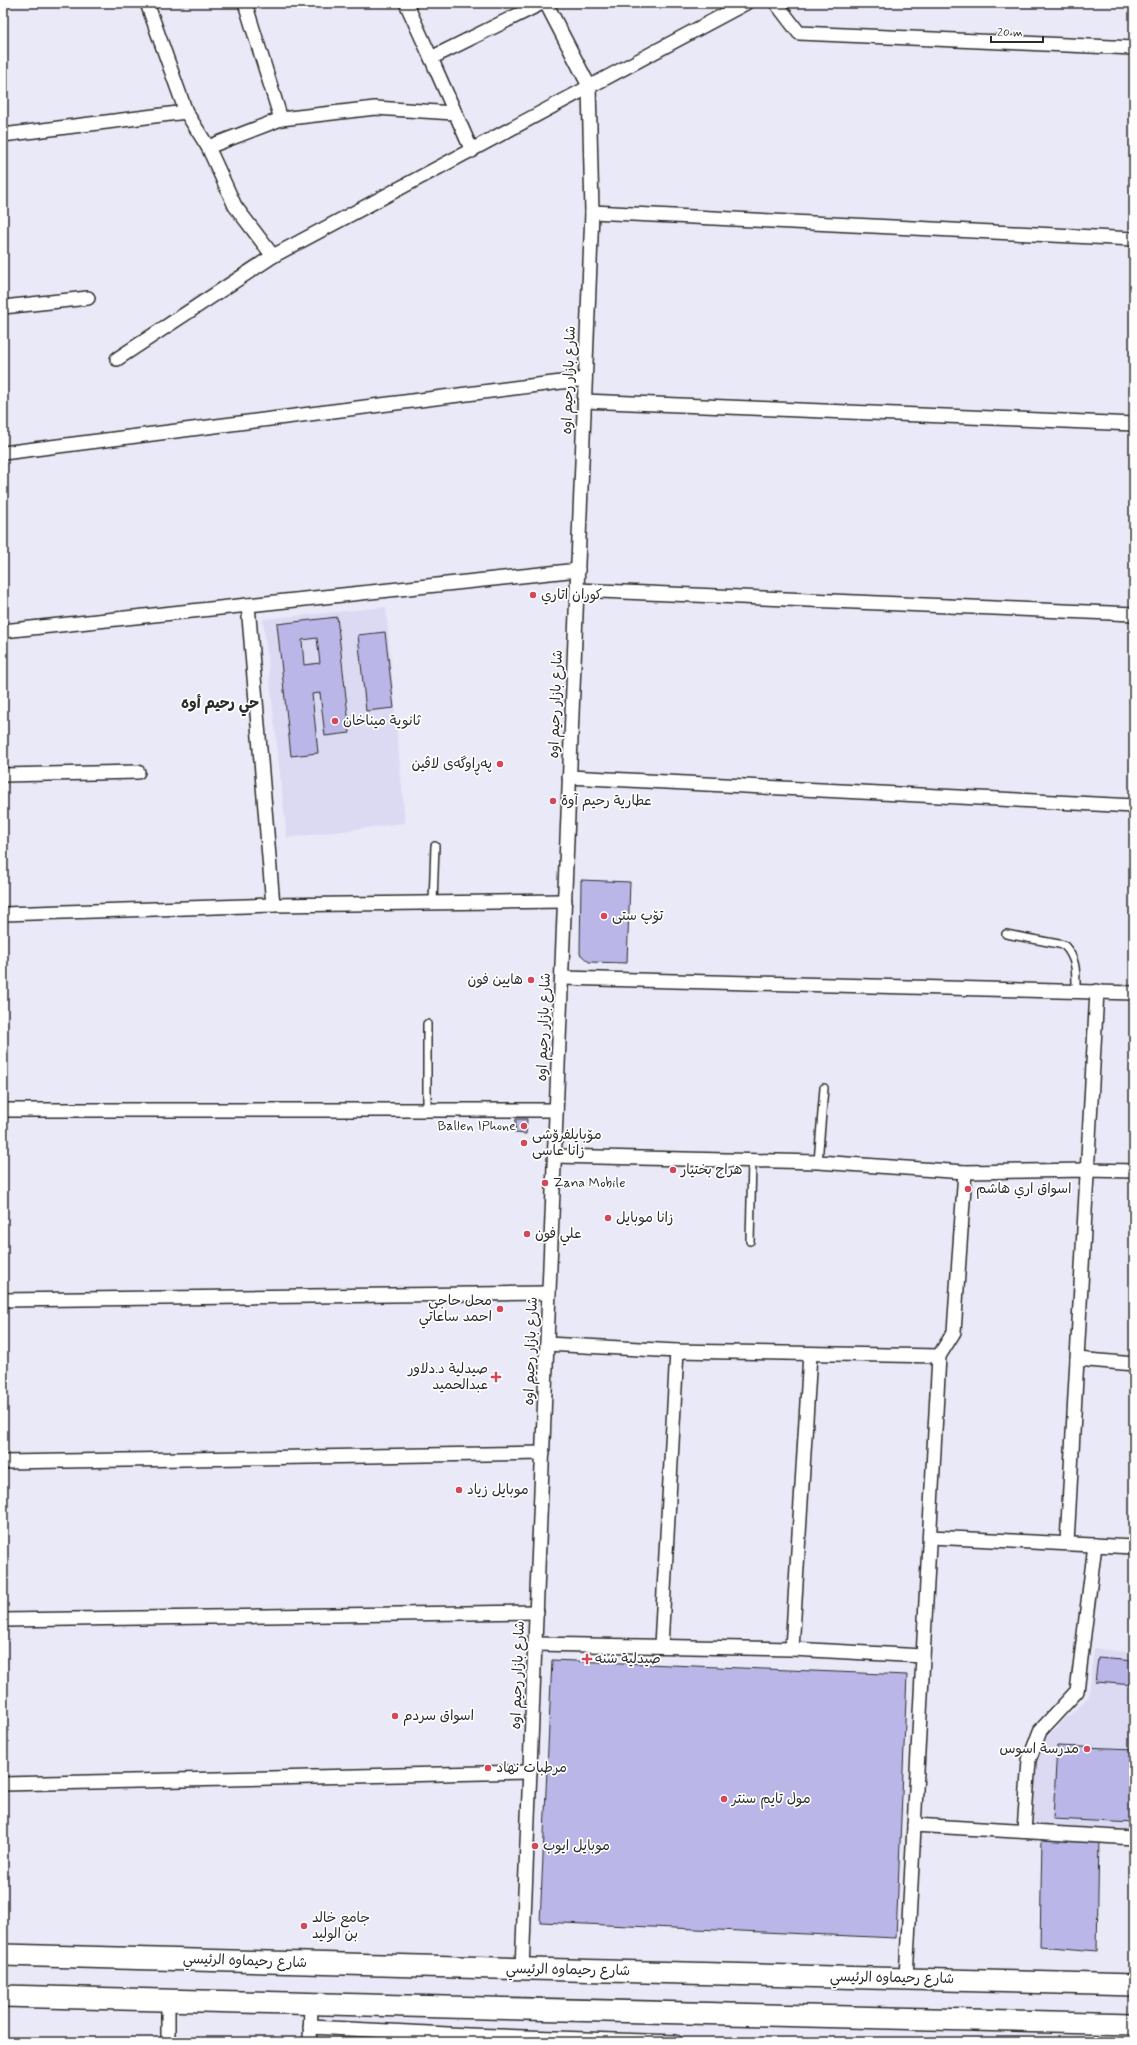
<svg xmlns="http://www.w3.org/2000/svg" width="1137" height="2045" font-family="Mynerve,'Playpen Sans Arabic',sans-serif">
<rect width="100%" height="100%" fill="#eae9f8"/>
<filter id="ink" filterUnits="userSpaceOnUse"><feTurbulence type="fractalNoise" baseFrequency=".025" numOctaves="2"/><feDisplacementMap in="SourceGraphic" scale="8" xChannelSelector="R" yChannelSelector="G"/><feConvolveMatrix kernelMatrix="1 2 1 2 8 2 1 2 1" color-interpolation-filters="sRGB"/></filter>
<g filter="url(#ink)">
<g fill="#dcdaf3">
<polygon points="386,607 405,823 287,838 263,619"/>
<polygon points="1094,1648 1134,1653 1134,1830 1030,1824 1035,1761 1046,1738 1089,1696"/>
</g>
<g fill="#bab6e8" stroke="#2b2b2b" fill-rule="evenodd">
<path d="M 337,617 L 350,733 L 325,736 L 320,693 L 312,694 L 318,753 L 291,756 L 277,624 ZM 317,638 L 320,663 L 304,665 L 302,640 Z"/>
<polygon points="385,632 394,708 366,711 358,635"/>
<polygon points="581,880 630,882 627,963 589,962 580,954"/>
<polygon points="516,1119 527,1119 526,1134 515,1133"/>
<polygon points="1098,1658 1134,1661 1134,1685 1095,1682"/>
<polygon points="552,1660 907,1675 896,1938 540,1922"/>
<polygon points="1057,1746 1134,1749 1134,1823 1053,1819"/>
<polygon points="1042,1836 1099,1838 1097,1951 1040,1946"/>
</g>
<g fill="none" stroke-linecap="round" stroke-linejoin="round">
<defs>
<g id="lane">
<polyline points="433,903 435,846"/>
<path d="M 1006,934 L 1064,945 C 1077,959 1076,972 1076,991"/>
<polyline points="427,1110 427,1024"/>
<polyline points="818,1162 824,1088"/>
<polyline points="750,1241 752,1161"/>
</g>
<g id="street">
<polyline points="147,3 186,112 208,147 235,206 273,256"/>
<polyline points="245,3 281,119"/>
<polyline points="406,3 431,58"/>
<polyline points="776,3 799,33 1134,48"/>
<polyline points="3,135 186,112"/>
<polyline points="208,147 281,119 375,108 454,113"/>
<polyline points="472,151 431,58 542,3"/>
<polyline points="592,212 1134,239"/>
<polyline points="3,307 88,298"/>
<polyline points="117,359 273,256 746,3"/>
<polyline points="584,401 1134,424"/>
<polyline points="3,453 585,379"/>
<polyline points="577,590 1134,614"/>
<polyline points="248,605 273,905"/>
<polyline points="3,631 578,570"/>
<polyline points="3,775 138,772"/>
<polyline points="569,777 1134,806"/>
<polyline points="3,914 273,905 565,901"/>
<polyline points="562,978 1134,993"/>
<polyline points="3,1110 556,1110"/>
<polyline points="555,1156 818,1162 965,1172 1087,1170 1134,1171"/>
<polyline points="3,1300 549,1293"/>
<polyline points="547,1344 677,1351 939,1356 954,1332 965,1172"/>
<polyline points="1077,1359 1134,1364"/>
<polyline points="3,1462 543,1453"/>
<polyline points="930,1537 1134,1547"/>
<polyline points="1067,1543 1097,991"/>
<polyline points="3,1620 537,1612"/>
<polyline points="535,1644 792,1649 923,1656"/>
<polyline points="661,1646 677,1351"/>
<polyline points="792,1649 810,1354"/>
<polyline points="3,1784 530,1772"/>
<polyline points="914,1825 1134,1838"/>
<polyline points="1024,1831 1029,1760 1040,1731 1077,1691 1095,1545"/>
<polyline points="522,1969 592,212 589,86 546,3"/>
<polyline points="906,1978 939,1356"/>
<polyline points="310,2027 468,2035 676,2042"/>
<polyline points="168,2042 168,2000"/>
<polyline points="310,2042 311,2003"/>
</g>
<g id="primary">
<polyline points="3,1955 1134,1985"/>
<polyline points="3,1996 1134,2024"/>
</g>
</defs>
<use href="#lane" stroke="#2b2b2b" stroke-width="10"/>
<use href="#street" stroke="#2b2b2b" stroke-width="16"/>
<use href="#primary" stroke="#2b2b2b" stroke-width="24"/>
<use href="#lane" stroke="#fff" stroke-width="7"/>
<use href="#street" stroke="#fff" stroke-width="13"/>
<use href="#primary" stroke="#fff" stroke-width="21"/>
</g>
</g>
<g fill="#d1495b" stroke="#fff" stroke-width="1.5">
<circle cx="533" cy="595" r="4"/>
<circle cx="335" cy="721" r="4"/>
<circle cx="500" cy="764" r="4"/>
<circle cx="553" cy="801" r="4"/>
<circle cx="604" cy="916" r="4"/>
<circle cx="531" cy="980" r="4"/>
<circle cx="524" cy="1126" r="4"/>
<circle cx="524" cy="1143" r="4"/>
<circle cx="673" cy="1170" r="4"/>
<circle cx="545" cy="1183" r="4"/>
<circle cx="968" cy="1189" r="4"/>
<circle cx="608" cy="1218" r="4"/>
<circle cx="527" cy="1234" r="4"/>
<circle cx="500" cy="1309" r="4"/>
<path d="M494 1371h4v4h4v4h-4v4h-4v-4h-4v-4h4z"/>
<circle cx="459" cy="1490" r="4"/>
<path d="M585 1653h4v4h4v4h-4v4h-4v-4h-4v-4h4z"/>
<circle cx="395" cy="1716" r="4"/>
<circle cx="1087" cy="1749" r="4"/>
<circle cx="488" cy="1768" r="4"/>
<circle cx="724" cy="1799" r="4"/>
<circle cx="535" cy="1846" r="4"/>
<circle cx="304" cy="1926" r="4"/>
</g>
<g text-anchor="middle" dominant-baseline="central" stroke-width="3.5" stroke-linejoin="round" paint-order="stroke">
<g font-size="14" fill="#2b2b2b" stroke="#fff">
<text transform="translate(569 380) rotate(-88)">شارع بازار رحيم اوه</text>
<text transform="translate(556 704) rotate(-88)">شارع بازار رحيم اوه</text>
<text transform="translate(544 1027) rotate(-88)">شارع بازار رحيم اوه</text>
<text transform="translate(531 1351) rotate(-88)">شارع بازار رحيم اوه</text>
<text transform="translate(518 1675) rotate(-88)">شارع بازار رحيم اوه</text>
<text transform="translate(245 1961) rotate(2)">شارع رحيماوه الرئيسي</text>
<text transform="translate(568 1970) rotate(1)">شارع رحيماوه الرئيسي</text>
<text transform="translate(892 1978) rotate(1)">شارع رحيماوه الرئيسي</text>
</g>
<g font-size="14" fill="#2b2b2b" stroke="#fff" text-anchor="start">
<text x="541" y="595">كوران اتاري</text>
<text x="343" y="721">ثانوية ميناخان</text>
<text x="492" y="764" text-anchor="end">پەڕاوگەی لاڤین</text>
<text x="561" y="801">عطارية رحيم آوة</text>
<text x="612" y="916">تۆپ ستی</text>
<text x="523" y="980" text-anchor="end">هايين فون</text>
<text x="516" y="1126" text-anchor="end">Ballen IPhone</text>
<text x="532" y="1135">مۆبایلفرۆشی<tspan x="532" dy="16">زانا عاسی</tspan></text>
<text x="681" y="1170">هراج بختيار</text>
<text x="553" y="1183">Zana Mobile</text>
<text x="976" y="1189">اسواق اري هاشم</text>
<text x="616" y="1218">زانا موبايل</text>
<text x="535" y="1234">علي فون</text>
<text x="492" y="1301" text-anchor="end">محل حاجي<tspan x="492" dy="16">احمد ساعاتي</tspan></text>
<text x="488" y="1369" text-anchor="end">صيدلية د.دلاور<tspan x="488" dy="16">عبدالحميد</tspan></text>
<text x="467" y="1490">موبايل زياد</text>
<text x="595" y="1659">صيدلية شنه</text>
<text x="403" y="1716">اسواق سردم</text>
<text x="1079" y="1749" text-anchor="end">مدرسة اسوس</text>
<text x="496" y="1768">مرطبات نهاد</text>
<text x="732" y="1799">مول تايم سنتر</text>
<text x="543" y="1846">موبايل ايوب</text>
<text x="312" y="1918">جامع خالد<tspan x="312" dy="16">بن الوليد</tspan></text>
</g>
<g font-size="15" font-weight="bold" fill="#2b2b2b" stroke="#fff">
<text x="220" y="704">حي رحيم أوه</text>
</g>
</g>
<rect width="1137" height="2045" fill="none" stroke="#fff" stroke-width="16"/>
<rect x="8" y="8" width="1121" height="2029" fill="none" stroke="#2b2b2b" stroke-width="1.5" filter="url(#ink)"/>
<path d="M991 36v6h52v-6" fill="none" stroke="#2b2b2b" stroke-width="2"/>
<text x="997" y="36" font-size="12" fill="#2b2b2b" stroke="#ffffff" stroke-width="3" paint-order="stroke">20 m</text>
</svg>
